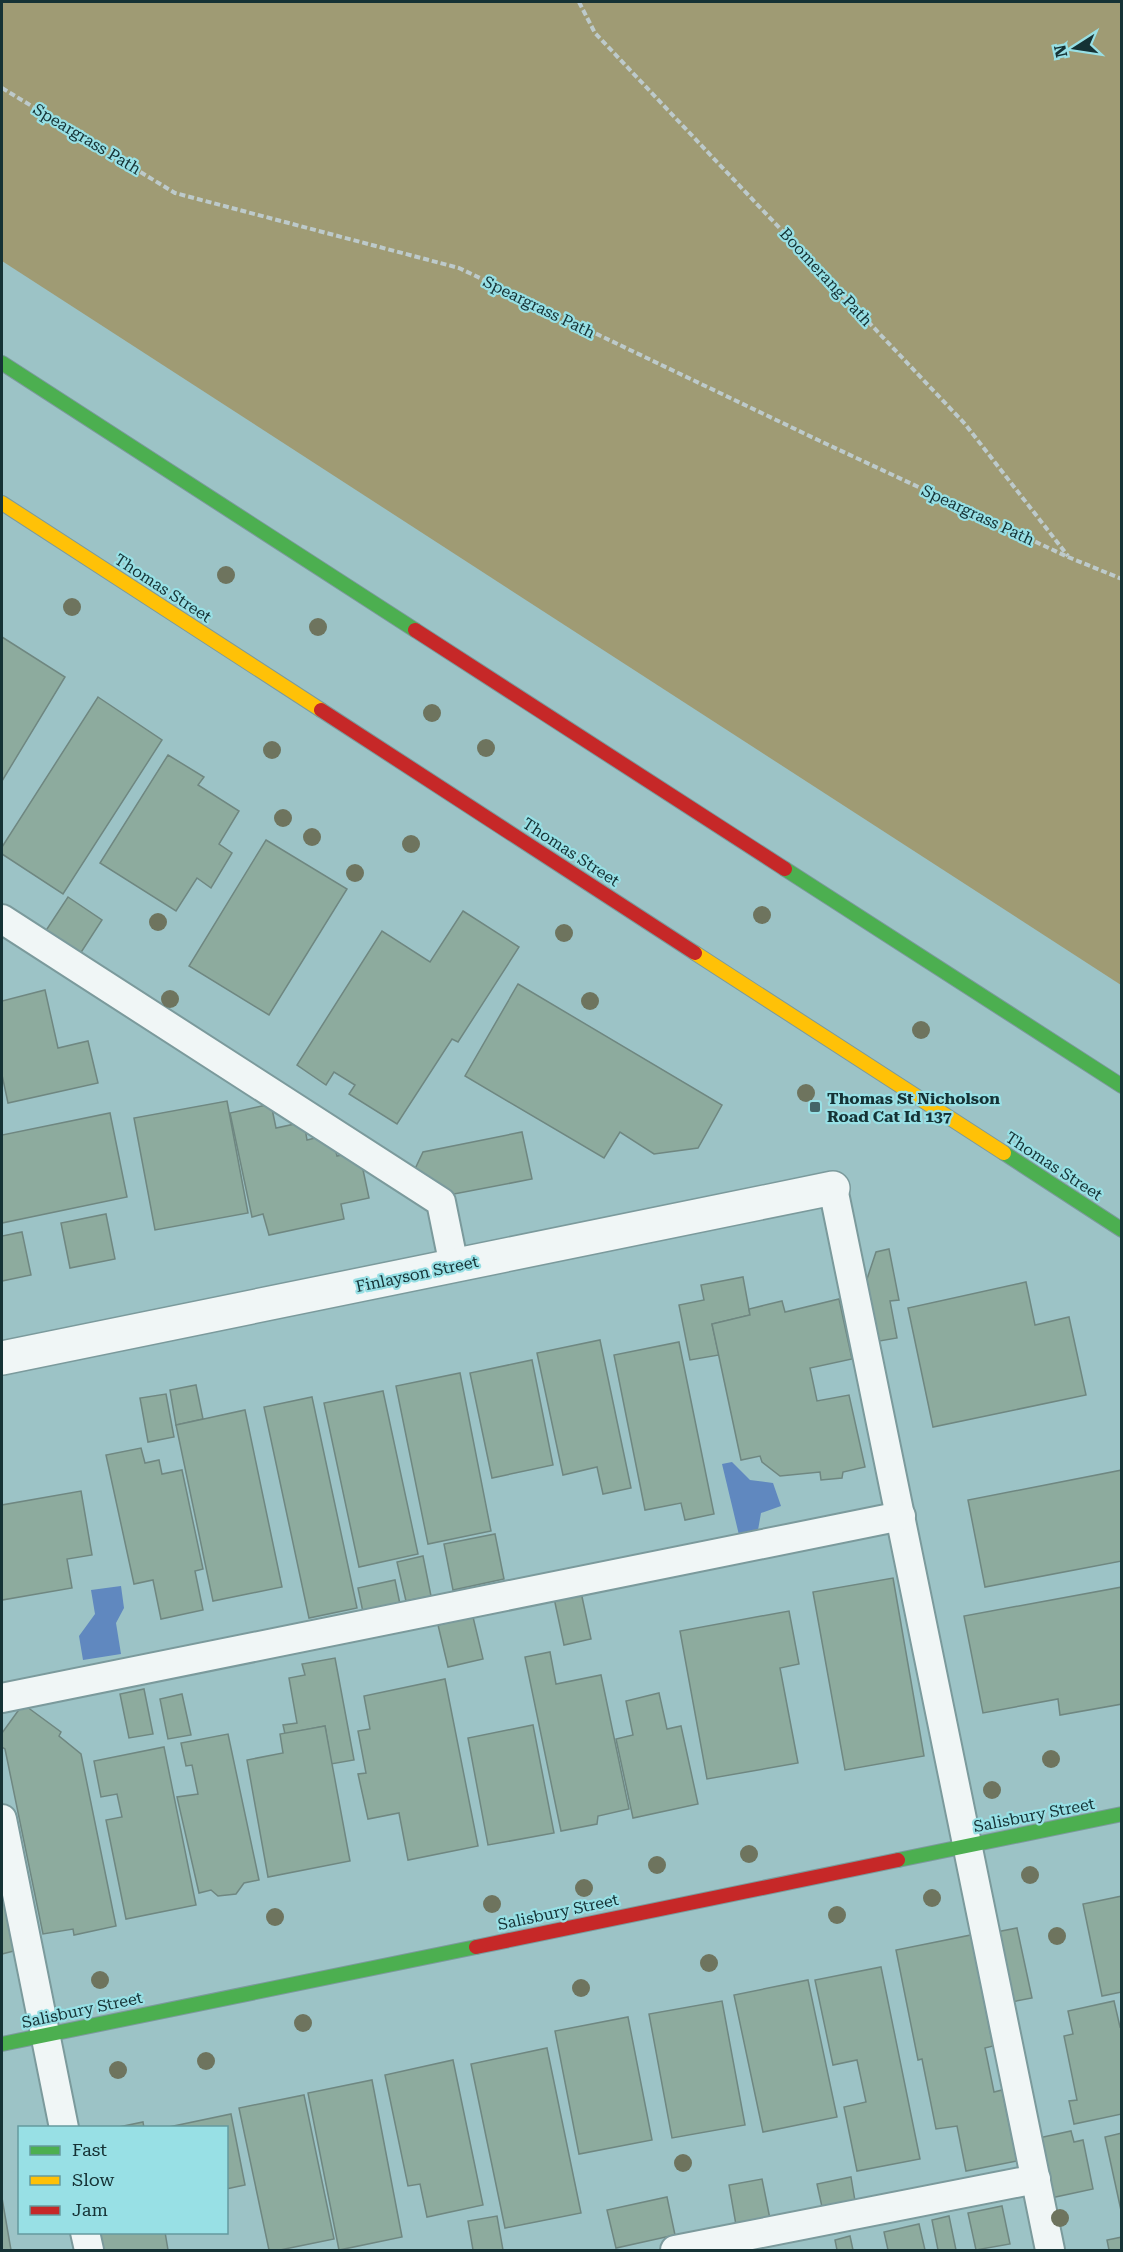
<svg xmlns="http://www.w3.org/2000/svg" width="1123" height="2252" font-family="'Roboto Serif',serif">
<rect width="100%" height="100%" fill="#9cc3c6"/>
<polygon fill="#9f9b74" points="2,2 1121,2 1121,985 2,261"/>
<g fill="#6088bf">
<polygon points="732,1462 750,1480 773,1483 781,1506 761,1513 758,1530 739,1535 722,1464"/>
<polygon points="121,1586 124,1608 116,1623 121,1654 83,1660 79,1636 95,1614 91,1590"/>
</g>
<g fill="#8dab9e" stroke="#6f8781" stroke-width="1.5">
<polygon points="2,637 65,677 2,781"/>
<polygon points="98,697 162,740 63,894 2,854 2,847"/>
<polygon points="168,755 204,777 198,785 239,811 219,844 232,853 211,888 197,878 176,911 100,863"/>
<polygon points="266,840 347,889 269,1015 189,966"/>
<polygon points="68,897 102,920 80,954 45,932"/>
<polygon points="463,911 519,947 458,1042 452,1039 397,1124 349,1094 355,1085 334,1072 326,1085 297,1065 382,931 430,962"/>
<polygon points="518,984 722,1105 698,1148 654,1154 620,1132 604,1158 465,1076"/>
<polygon points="45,990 58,1048 88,1041 98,1083 8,1103 2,1075 2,1001"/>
<polygon points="227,1101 248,1213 155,1230 134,1118"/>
<polygon points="271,1104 276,1128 304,1122 307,1140 323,1136 334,1144 337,1156 359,1151 369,1198 341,1204 344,1219 269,1235 263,1214 252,1217 230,1113"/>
<polygon points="110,1113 127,1197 2,1223 2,1135"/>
<polygon points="522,1132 532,1179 454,1194 415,1169 423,1152"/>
<polygon points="106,1214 115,1259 70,1268 61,1223"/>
<polygon points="22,1232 31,1275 2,1281 2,1236"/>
<polygon points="889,1249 899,1300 890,1301 897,1338 874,1342 863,1291 876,1252"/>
<polygon points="743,1277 750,1315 712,1324 719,1355 690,1360 679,1305 704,1300 701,1285"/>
<polygon points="1026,1282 1035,1325 1069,1317 1086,1395 933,1427 908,1308"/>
<polygon points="839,1299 852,1359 810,1368 817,1401 849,1395 865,1467 843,1472 842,1478 821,1480 820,1472 780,1476 762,1462 760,1456 741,1460 712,1324 750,1315 749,1309 782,1301 785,1312"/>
<polygon points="600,1340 631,1488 603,1494 597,1467 563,1475 537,1353"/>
<polygon points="679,1342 714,1514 685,1520 681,1503 645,1510 614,1355"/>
<polygon points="532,1360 553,1465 492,1478 470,1373"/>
<polygon points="460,1373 491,1531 428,1544 396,1386"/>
<polygon points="196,1385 203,1419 176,1425 170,1390"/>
<polygon points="383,1391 418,1554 359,1567 324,1403"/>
<polygon points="166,1394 174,1437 148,1442 140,1398"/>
<polygon points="312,1397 357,1608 309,1618 264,1407"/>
<polygon points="245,1410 282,1587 213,1601 176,1425"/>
<polygon points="141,1448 145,1463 159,1460 162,1474 182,1470 203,1569 195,1571 203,1610 161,1619 153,1580 134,1584 106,1455"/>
<polygon points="1122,1470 1122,1561 985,1587 968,1500"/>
<polygon points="81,1491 92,1555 67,1559 72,1588 2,1600 2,1505"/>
<polygon points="495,1534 504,1579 453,1590 444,1544"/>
<polygon points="423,1556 431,1596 406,1601 397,1562"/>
<polygon points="893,1578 924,1756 845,1770 813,1592"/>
<polygon points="395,1580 401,1609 364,1617 358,1588"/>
<polygon points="1122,1587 1122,1704 1060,1715 1058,1699 983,1713 964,1616"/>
<polygon points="581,1592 591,1639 564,1645 554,1598"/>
<polygon points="789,1611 799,1664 780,1668 798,1763 707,1779 680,1631"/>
<polygon points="473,1617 483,1659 448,1667 438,1625"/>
<polygon points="550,1652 556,1684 601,1675 629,1809 598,1816 597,1824 561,1831 525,1657"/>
<polygon points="335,1658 354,1760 331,1764 325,1726 285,1734 283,1725 297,1723 289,1678 305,1675 302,1664"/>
<polygon points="445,1679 478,1846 408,1860 399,1813 368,1819 358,1774 366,1773 358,1731 370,1729 364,1696"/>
<polygon points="144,1689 153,1734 129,1738 120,1694"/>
<polygon points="659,1693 667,1729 681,1726 698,1804 633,1818 616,1739 633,1735 626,1701"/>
<polygon points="182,1694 191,1735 168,1739 160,1699"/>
<polygon points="23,1704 61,1732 59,1736 81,1754 116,1926 74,1935 73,1929 43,1934 5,1749 2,1747 2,1733"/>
<polygon points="533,1725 554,1833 488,1845 468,1738"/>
<polygon points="325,1726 350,1861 268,1877 247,1760 283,1753 280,1734"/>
<polygon points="228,1734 259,1880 244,1883 236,1894 218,1896 211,1890 199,1893 177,1797 198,1794 192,1765 186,1766 181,1743"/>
<polygon points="164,1747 196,1905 126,1919 106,1820 122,1817 117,1794 101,1797 94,1761"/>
<polygon points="2,1887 14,1951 2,1954"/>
<polygon points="1122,1896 1122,1992 1102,1996 1083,1904"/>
<polygon points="1017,1928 1032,1998 1006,2003 991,1933"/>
<polygon points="971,1935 993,2046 985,2048 994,2092 1002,2090 1017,2161 966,2171 957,2126 936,2129 922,2059 918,2060 896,1950"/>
<polygon points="881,1967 920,2159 857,2171 844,2107 866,2102 857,2060 833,2065 815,1980"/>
<polygon points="808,1980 837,2117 763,2132 734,1995"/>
<polygon points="722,2001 745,2125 672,2138 649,2014"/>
<polygon points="1114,2001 1120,2027 1122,2026 1122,2114 1074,2124 1069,2101 1077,2100 1064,2036 1073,2034 1068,2011"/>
<polygon points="628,2017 652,2140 579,2154 555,2031"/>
<polygon points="547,2048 581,2213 505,2228 471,2064"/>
<polygon points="453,2060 483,2205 427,2217 420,2184 408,2186 385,2075"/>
<polygon points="372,2080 402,2237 339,2250 308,2093"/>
<polygon points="304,2095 334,2239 280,2250 269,2250 239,2108"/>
<polygon points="231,2114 245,2185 226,2189 226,2128 164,2128"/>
<polygon points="143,2122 144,2128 114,2128"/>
<polygon points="1071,2131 1074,2142 1083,2140 1093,2189 1046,2199 1034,2139"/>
<polygon points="1122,2133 1122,2215 1105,2137"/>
<polygon points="851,2177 855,2201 822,2207 817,2184"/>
<polygon points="762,2179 770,2219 736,2225 729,2185"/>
<polygon points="667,2197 675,2235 616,2248 607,2210"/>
<polygon points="2,2198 11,2250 2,2250"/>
<polygon points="1002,2206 1010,2244 976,2250 968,2213"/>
<polygon points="497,2216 503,2250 473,2250 468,2221"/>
<polygon points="949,2216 956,2250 938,2250 932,2220"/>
<polygon points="919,2224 925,2250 888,2250 884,2232"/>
<polygon points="90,2232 165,2232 168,2250 94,2250"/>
<polygon points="850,2236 853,2250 837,2250 835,2240"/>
<polygon points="1122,2237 1122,2250 1109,2250 1107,2240"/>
</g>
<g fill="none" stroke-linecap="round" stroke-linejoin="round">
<defs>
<g id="lane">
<polyline points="2,919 441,1202 454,1266"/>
<polyline points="833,1188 1050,2250"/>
<polyline points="2,1698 901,1516"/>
<polyline points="2,1819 64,2128"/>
<polyline points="85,2232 89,2250"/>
<polyline points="675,2250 1036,2179"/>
</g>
<polyline id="street" points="2,1358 833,1188"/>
<g id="fast">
<polyline points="2,363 415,630"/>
<polyline points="785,869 1122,1086"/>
<polyline points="1004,1153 1122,1230"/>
<polyline points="898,1860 1122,1814"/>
<polyline points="2,2044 476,1947"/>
</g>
<g id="slow">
<polyline points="2,503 321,710"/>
<polyline points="695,953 1004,1153"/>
</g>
<g id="jam">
<polyline points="415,630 785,869"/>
<polyline points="321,710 695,953"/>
<polyline points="476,1947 898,1860"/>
</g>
</defs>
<use href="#lane" stroke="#7b9a9c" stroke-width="32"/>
<use href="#street" stroke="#7b9a9c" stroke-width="36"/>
<use href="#fast" stroke="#7b9a9c" stroke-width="16"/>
<use href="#slow" stroke="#7b9a9c" stroke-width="16"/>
<use href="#jam" stroke="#7b9a9c" stroke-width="16"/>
<g stroke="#bdcacb" stroke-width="4" stroke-dasharray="6 3" stroke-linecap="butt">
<polyline points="579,2 595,33 965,424 1068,556"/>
<polyline points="2,88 175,193 459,268 818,440 1068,557 1122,579"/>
</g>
<use href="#lane" stroke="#f0f6f6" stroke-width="28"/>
<use href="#street" stroke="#f0f6f6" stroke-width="33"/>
<use href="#fast" stroke="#4caf50" stroke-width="14"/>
<use href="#slow" stroke="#ffc107" stroke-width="14"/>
<use href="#jam" stroke="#c62828" stroke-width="14"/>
</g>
<g fill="#6e745e">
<circle cx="226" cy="575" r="9"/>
<circle cx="72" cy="607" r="9"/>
<circle cx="318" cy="627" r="9"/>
<circle cx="432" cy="713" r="9"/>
<circle cx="486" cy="748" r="9"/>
<circle cx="272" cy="750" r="9"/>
<circle cx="283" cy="818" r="9"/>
<circle cx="312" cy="837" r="9"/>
<circle cx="411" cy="844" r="9"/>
<circle cx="355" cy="873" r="9"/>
<circle cx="762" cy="915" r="9"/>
<circle cx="158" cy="922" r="9"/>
<circle cx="564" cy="933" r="9"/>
<circle cx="170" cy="999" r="9"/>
<circle cx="590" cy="1001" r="9"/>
<circle cx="921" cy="1030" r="9"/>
<circle cx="806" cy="1093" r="9"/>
<circle cx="1051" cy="1759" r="9"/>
<circle cx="992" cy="1790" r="9"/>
<circle cx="749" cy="1854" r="9"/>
<circle cx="657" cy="1865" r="9"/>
<circle cx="1030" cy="1875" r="9"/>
<circle cx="584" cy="1888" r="9"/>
<circle cx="932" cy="1898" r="9"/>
<circle cx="492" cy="1904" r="9"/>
<circle cx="837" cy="1915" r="9"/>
<circle cx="275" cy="1917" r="9"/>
<circle cx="1057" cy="1936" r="9"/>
<circle cx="709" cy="1963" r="9"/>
<circle cx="100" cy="1980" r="9"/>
<circle cx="581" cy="1988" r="9"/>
<circle cx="303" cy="2023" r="9"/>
<circle cx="206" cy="2061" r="9"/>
<circle cx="118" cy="2070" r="9"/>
<circle cx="683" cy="2163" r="9"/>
<circle cx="1060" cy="2218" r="9"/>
</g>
<rect fill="#446568" stroke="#98e0e5" stroke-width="2" x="809" y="1101" width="12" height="12" rx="3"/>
<g text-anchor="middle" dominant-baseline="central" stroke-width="4.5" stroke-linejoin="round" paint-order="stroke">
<g font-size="16" fill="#153235" stroke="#98e0e5">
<text transform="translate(87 139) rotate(31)">Speargrass Path</text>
<text transform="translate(826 277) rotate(47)">Boomerang Path</text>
<text transform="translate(539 307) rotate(26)">Speargrass Path</text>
<text transform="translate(978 515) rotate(25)">Speargrass Path</text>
<text transform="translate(163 588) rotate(33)">Thomas Street</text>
<text transform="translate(571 852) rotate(33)">Thomas Street</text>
<text transform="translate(1054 1166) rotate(33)">Thomas Street</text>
<text transform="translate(417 1274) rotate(-12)">Finlayson Street</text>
<text transform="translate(1034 1815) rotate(-11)">Salisbury Street</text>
<text transform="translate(558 1912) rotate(-12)">Salisbury Street</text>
<text transform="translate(82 2010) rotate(-12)">Salisbury Street</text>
</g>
<g font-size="16" font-weight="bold" fill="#153235" stroke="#98e0e5" text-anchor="start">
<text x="827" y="1098">Thomas St Nicholson<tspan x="827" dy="18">Road Cat Id 137</tspan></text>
</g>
</g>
<rect width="1123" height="2252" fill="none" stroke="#153235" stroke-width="6"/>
<rect x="18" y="2126" width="210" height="108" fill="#98e0e5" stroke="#649a9f" stroke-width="1.5"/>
<rect x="30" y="2146" width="30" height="9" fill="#4caf50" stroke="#649a9f" stroke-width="1.5"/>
<text x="72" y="2156" font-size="18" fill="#153235">Fast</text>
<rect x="30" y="2176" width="30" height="9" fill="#ffc107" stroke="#649a9f" stroke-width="1.5"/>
<text x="72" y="2186" font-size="18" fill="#153235">Slow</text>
<rect x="30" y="2206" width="30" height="9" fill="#c62828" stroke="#649a9f" stroke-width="1.5"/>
<text x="72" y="2216" font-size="18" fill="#153235">Jam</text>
<g transform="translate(1075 48) rotate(258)" stroke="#98e0e5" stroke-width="4.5" paint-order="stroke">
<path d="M0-4.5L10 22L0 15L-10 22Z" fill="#153235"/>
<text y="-9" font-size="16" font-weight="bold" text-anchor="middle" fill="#153235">N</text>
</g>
</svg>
